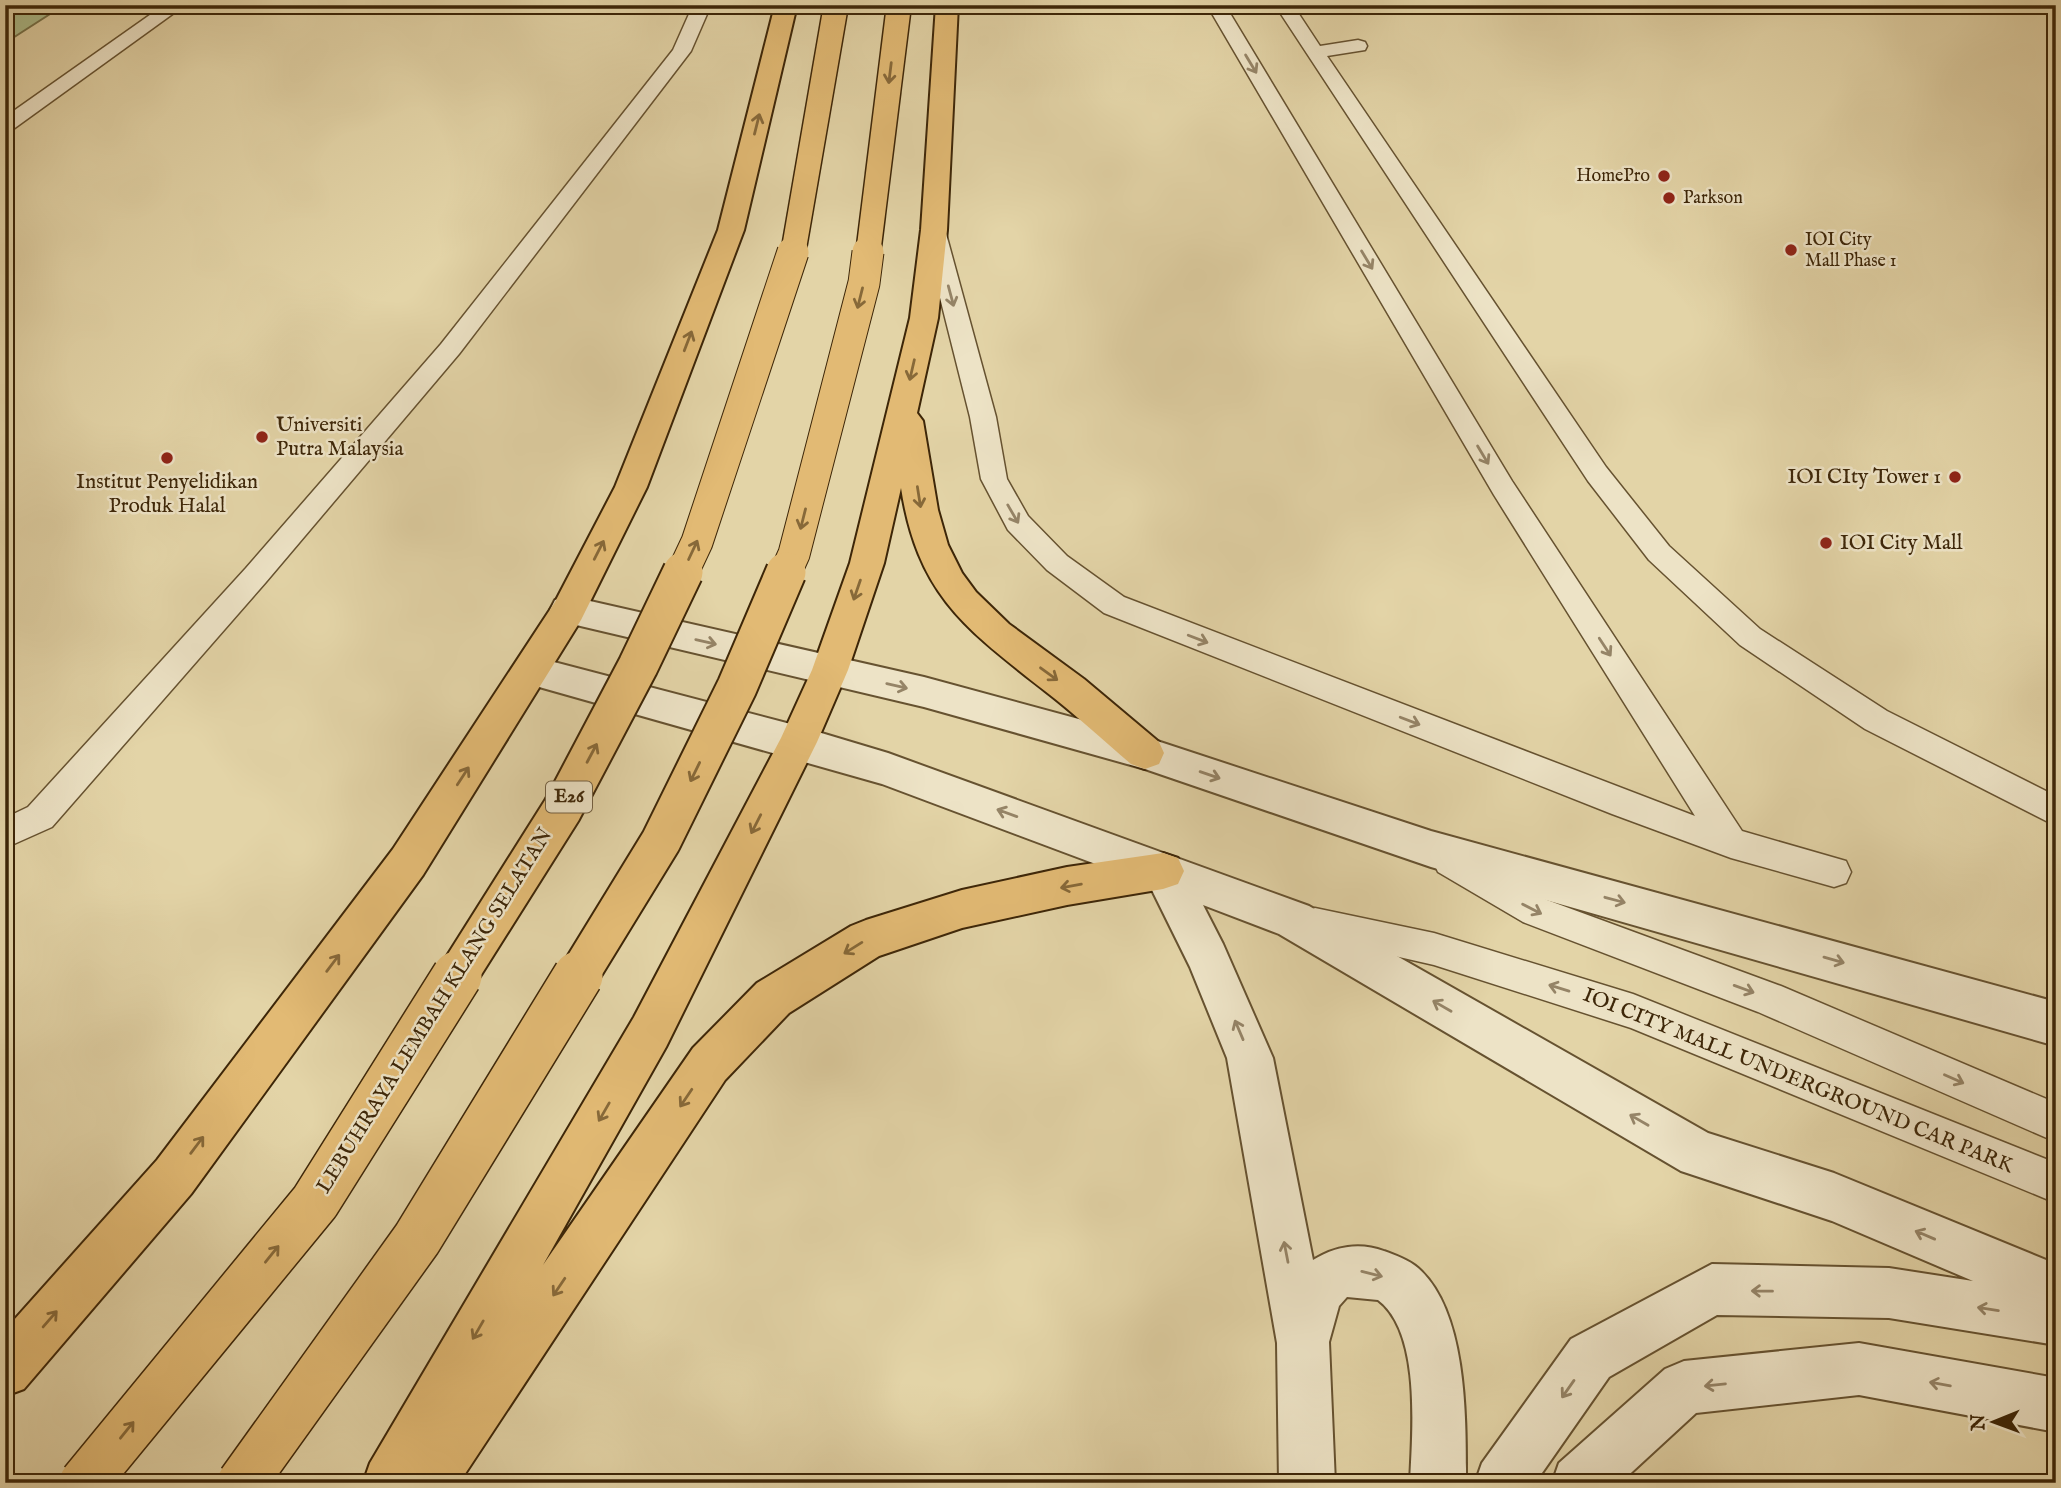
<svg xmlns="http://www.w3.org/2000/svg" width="2061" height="1488" font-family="'IM FELL English',serif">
<rect width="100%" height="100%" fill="#e3d4a7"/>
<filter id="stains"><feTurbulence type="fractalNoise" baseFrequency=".00286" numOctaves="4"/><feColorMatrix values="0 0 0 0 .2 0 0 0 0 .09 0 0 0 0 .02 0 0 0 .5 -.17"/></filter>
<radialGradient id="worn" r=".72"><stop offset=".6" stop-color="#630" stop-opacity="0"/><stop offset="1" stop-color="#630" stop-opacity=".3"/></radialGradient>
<polygon fill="#adbe8c" stroke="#75724a" stroke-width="2" points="5,5 64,5 5,43"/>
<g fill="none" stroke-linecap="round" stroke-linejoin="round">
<defs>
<g id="service">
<polygon points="164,5 185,5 12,130 5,132 5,117"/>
<polygon points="693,5 711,5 691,51 459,354 266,582 52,827 5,848 5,818 28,807 246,568 441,344 673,50"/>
<polygon points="1207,5 1225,5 1512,481 1742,831 1846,861 1851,872 1846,883 1834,887 1731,858 1612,814 1104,613 1047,570 1008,530 981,479 970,417 923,230 926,225 942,225 945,230 996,417 1007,479 1028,516 1067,556 1124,597 1695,816 1494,495"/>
<polygon points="1275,5 1293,5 1320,46 1358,40 1365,42 1367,46 1365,50 1327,56 1606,467 1669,546 1760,629 1887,711 2056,796 2056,826 1865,729 1740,645 1649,560 1588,481"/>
<polygon points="1450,846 1547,900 1781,986 2056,1103 2056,1142 1758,1012 1523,922 1438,872 1433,861 1438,850"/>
<polygon points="1315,908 1434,933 1633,994 2056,1163 2056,1203 1631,1028 1434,965 1303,935 1298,924 1303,913"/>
</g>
<g id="tertiary">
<polygon points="568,596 924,677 1145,737 1431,831 2056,1002 2056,1046 1431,867 1145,769 924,707 555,620 550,610 555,600"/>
<path d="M 531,656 L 798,726 L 888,753 L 1309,906 L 1708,1133 L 1834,1173 L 2056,1264 L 2056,1345 L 1889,1318 L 1717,1315 L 1609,1377 L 1535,1483 L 1475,1483 L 1482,1463 L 1571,1339 L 1712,1264 L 1889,1268 L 1973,1281 L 1832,1221 L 1681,1171 L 1279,934 L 1203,905 L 1223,944 L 1273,1058 L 1313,1260 C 1335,1246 1360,1242 1384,1251 C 1395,1255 1409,1260 1418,1268 C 1468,1312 1466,1421 1466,1483 L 1410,1483 C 1412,1434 1422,1333 1378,1300 L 1347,1297 L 1339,1306 L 1329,1342 L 1335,1483 L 1279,1483 L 1277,1343 L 1227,1058 L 1190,967 L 1149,884 L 882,784 L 518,681 L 513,671 L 518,661 Z"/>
<polygon points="1859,1343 2056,1378 2056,1432 1859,1395 1696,1413 1620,1483 1552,1483 1559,1463 1665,1369 1684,1361"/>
</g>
<g id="motorway">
<polygon points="775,5 797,5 744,230 647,487 581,620 423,875 191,1194 24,1389 5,1396 5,1330 157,1160 393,849 555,602 615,487 718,230"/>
<path d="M 936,5 L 958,5 L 947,230 L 938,318 L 917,413 L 923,421 L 938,510 L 948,545 L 962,573 L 976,592 L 1009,624 L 1084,679 L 1159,742 L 1164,753 L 1159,764 L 1145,769 L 1131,764 C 1103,740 1075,714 1045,691 C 965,628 918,595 901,488 L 884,563 L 848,670 L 817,742 L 666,1047 L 543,1265 L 693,1048 L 757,983 L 851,926 L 866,920 L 962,890 L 1067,867 L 1163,853 L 1178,858 L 1184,871 L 1178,884 L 1163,889 L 1067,905 L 962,928 L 879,956 L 789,1013 L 725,1080 L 459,1483 L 363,1483 L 370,1463 L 634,1017 L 781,738 L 812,670 L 850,563 L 910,318 L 921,230 Z"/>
</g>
</defs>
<use href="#service" stroke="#665230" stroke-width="3"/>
<use href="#tertiary" stroke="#665230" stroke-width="4"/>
<use href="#motorway" stroke="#3d2608" stroke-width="4"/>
<use href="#service" fill="#ede3c6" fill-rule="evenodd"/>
<use href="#tertiary" fill="#ede3c6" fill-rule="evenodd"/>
<use href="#motorway" fill="#e2ba74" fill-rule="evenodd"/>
<defs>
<g id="motorway-bridge-far3">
<polyline points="793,254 836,5"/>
<polyline points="868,254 899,5"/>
</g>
<g id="motorway-bridge-far2">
<polyline points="682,574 697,542 793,252"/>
<polyline points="785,574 794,554 864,283 868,252"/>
</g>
<g id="motorway-bridge-far1">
<polyline points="456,978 562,810 638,666 683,572"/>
<polyline points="577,978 661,841 737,687 786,572"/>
</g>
<g id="motorway-bridge">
<polyline points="84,1483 315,1202 457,976"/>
<polyline points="242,1483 417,1239 578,976"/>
</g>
</defs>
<use href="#motorway-bridge-far3" stroke="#3d2608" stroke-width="27" stroke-linecap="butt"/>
<use href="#motorway-bridge-far2" stroke="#3d2608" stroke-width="33" stroke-linecap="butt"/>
<use href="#motorway-bridge-far1" stroke="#3d2608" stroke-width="43" stroke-linecap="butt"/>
<use href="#motorway-bridge" stroke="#3d2608" stroke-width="52" stroke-linecap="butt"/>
<use href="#motorway-bridge-far3" stroke="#e2ba74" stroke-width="24"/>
<use href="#motorway-bridge-far2" stroke="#e2ba74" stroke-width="31"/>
<use href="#motorway-bridge-far1" stroke="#e2ba74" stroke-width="39"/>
<use href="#motorway-bridge" stroke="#e2ba74" stroke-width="49"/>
</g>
<defs><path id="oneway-shaft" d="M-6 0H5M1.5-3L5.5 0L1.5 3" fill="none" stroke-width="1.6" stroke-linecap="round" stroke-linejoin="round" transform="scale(1.75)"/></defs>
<g stroke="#958467">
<use href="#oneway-shaft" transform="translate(1251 64) rotate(59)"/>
<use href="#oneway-shaft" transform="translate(1367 260) rotate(59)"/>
<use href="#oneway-shaft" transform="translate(951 296) rotate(75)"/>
<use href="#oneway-shaft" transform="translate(1483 455) rotate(59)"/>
<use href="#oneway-shaft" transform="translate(1013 514) rotate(60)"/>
<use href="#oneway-shaft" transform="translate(1198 639) rotate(21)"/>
<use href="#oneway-shaft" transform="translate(706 642) rotate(13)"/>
<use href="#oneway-shaft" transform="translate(1605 647) rotate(57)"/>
<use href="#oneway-shaft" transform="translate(897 686) rotate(13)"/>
<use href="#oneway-shaft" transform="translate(1410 721) rotate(21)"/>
<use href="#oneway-shaft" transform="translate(1210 775) rotate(19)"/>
<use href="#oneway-shaft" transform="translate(1007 813) rotate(-160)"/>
<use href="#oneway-shaft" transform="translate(1615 900) rotate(15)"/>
<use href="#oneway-shaft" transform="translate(1532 909) rotate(27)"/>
<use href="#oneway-shaft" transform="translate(1834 960) rotate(16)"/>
<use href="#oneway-shaft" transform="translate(1559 988) rotate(-163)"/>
<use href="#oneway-shaft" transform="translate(1744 989) rotate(20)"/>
<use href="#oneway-shaft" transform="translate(1442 1006) rotate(-150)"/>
<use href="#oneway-shaft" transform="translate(1239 1030) rotate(-113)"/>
<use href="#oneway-shaft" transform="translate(1954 1079) rotate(24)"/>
<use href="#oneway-shaft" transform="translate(1639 1120) rotate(-150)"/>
<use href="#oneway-shaft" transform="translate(1925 1235) rotate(-157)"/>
<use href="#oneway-shaft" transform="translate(1286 1252) rotate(-101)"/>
<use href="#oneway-shaft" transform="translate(1372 1274) rotate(14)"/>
<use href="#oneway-shaft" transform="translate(1762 1291) rotate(-179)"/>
<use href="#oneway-shaft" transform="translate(1988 1309) rotate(-171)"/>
<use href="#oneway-shaft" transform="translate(1940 1384) rotate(-170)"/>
<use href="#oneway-shaft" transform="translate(1715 1385) rotate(174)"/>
<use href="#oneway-shaft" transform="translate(1568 1389) rotate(125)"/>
</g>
<g stroke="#876939">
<use href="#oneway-shaft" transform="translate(890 73) rotate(97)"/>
<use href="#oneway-shaft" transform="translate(757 124) rotate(-76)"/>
<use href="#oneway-shaft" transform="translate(860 298) rotate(104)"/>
<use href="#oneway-shaft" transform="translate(688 341) rotate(-69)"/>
<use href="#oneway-shaft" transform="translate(912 370) rotate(103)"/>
<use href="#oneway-shaft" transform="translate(919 497) rotate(81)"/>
<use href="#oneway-shaft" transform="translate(803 519) rotate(104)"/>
<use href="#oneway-shaft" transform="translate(599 550) rotate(-63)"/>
<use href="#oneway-shaft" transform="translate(693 550) rotate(-65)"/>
<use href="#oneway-shaft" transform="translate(857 590) rotate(109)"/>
<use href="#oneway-shaft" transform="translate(1049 674) rotate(36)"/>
<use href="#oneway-shaft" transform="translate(592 753) rotate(-62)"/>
<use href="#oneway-shaft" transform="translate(695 772) rotate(116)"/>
<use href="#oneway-shaft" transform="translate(463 776) rotate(-57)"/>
<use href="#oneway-shaft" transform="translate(756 824) rotate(117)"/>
<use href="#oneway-shaft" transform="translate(1071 886) rotate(170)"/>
<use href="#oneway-shaft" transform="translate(853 948) rotate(148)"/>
<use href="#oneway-shaft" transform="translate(333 963) rotate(-53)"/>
<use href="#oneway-shaft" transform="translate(686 1098) rotate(124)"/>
<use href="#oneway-shaft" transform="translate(604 1112) rotate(120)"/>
<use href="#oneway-shaft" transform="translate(197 1145) rotate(-53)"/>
<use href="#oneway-shaft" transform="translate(272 1254) rotate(-51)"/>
<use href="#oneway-shaft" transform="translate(559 1287) rotate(124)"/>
<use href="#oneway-shaft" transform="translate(50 1319) rotate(-49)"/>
<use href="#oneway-shaft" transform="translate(478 1330) rotate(120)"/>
<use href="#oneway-shaft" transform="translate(127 1430) rotate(-51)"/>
</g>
<g fill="#8f2418" stroke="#ede3c6" stroke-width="2.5">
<circle cx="1664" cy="176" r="7"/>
<circle cx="1669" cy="198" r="7"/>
<circle cx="1791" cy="250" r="7"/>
<circle cx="262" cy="437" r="7"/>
<circle cx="167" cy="458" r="7"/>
<circle cx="1955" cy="477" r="7"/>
<circle cx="1826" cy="543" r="7"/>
</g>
<g text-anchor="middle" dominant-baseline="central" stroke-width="5" stroke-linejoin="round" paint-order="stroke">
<g font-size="18" fill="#3d2608" stroke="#ede3c6" text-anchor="start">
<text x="1650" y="176" text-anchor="end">HomePro</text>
<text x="1683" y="198">Parkson</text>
<text x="1805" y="240">IOI City<tspan x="1805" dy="21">Mall Phase 1</tspan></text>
</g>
<rect fill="#ede3c6" stroke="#725f41" stroke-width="2" x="546" y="781.5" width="46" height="31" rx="5"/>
<g font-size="19" font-weight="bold" fill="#3d2608">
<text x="569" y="797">E26</text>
</g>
<g font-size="21" fill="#3d2608" stroke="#ede3c6" text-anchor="start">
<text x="276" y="425">Universiti<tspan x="276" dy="24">Putra Malaysia</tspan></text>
<text x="1941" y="477" text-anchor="end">IOI CIty Tower 1</text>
<text x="167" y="482" text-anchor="middle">Institut Penyelidikan<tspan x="167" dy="24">Produk Halal</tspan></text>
<text x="1840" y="543">IOI City Mall</text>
</g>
<g font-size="21" fill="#3d2608" stroke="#ede3c6">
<text transform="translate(435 1011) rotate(-58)">LEBUHRAYA LEMBAH KLANG SELATAN</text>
<text transform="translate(1798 1081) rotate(22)">IOI CITY MALL UNDERGROUND CAR PARK</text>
</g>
</g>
<rect width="2061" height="1488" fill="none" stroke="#e3d4a7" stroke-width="28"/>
<rect x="7" y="7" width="2047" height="1474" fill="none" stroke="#3d2608" stroke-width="3.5"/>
<rect x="14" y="14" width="2033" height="1460" fill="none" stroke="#3d2608" stroke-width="2"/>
<g transform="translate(1994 1422) rotate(269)" stroke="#ede3c6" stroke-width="5" paint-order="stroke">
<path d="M0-5L12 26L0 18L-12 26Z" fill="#3d2608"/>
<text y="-10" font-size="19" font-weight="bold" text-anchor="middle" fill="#3d2608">N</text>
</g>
<rect width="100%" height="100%" filter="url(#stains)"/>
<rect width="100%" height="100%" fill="url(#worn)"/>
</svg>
